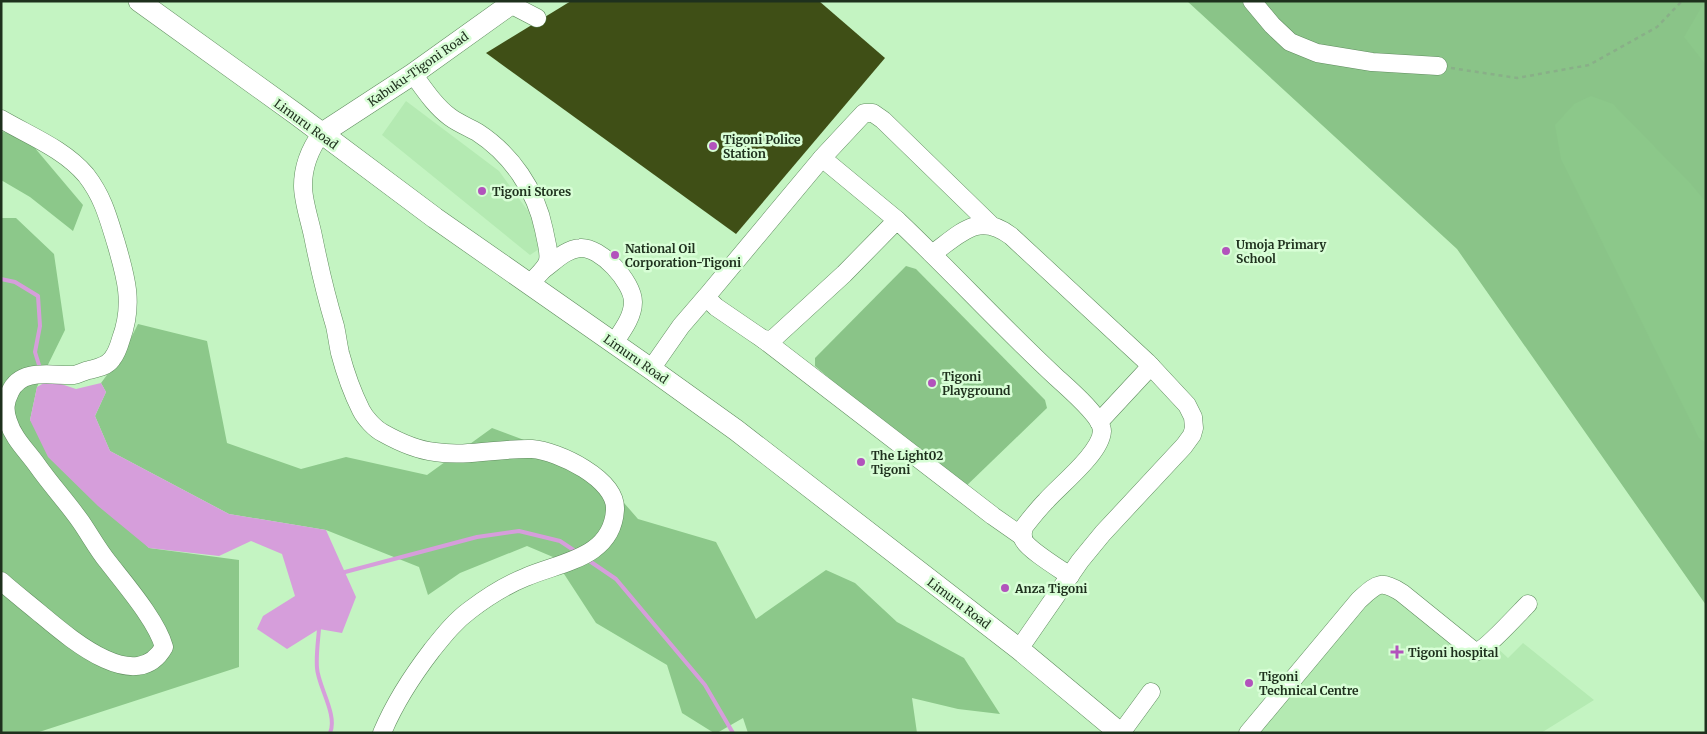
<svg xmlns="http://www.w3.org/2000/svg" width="1707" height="734" font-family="Merriweather,serif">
<rect width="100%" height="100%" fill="#c4f4c2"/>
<g fill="#b4eab2">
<polygon points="406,101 499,171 528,211 536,232 539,249 530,255 382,135"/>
<polygon points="1384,578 1479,660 1494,645 1508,658 1523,643 1594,700 1541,733 1259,733"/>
</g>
<g fill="#8ac488">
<polygon points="1187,1 1706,1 1706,605 1457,249"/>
<polygon points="906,266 916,269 1045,400 1047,408 961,491 815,366 815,358"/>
</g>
<g fill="#8cc88a">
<polygon points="1705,1 1706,1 1706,65 1684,37"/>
<polygon points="1591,96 1613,104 1691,184 1706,202 1706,443 1699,438 1561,159 1555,125 1574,104"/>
<polygon points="1,131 29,141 83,205 73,231 30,197 1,180"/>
<polygon points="1,218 16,218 54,254 65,330 37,387 30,420 149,548 239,560 239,667 36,733 1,733"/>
<polygon points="138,324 207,341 227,443 301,469 346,457 427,475 492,428 591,465 638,519 716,542 756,619 826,570 855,583 897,622 964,658 1000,714 958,709 912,698 917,733 748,733 743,718 717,733 714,733 682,713 667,665 596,623 553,557 527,546 460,573 428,595 419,567 326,530 229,514 110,451 95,416 106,392 101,383 124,352"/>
</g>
<polygon fill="#d69edb" points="49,380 76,389 101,383 106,392 95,416 110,451 229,514 326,530 356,597 342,633 319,629 287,649 257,629 263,616 295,596 282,554 251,541 219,556 149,548 98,506 48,457 30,420 37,387"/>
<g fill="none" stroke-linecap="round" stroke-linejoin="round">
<g stroke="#d69edb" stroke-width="4">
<polyline points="1,279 15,282 38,296 40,326 35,352 39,365"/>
<polyline points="588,560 616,579 705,685 733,733"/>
<polyline points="345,572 477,537 519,531 560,541 578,553"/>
<path d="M 319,629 C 318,642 316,655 317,668 C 318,686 338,715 330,733"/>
</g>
</g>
<polygon fill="#3f4f16" points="571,1 819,1 885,58 736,234 486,53"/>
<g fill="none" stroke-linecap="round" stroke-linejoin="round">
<defs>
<g id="minor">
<polyline points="1252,1 1272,25 1290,42 1317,53 1372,62 1438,66"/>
<polyline points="510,4 537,18"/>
<path d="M 413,74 C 424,89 435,106 450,117 C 458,123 468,127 477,132 C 511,154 536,190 544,230 C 550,261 554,260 530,283"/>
<path d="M 1,119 C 30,136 64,149 86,175 C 103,197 108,217 116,243 C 126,277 134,304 121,339 C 119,346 116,354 112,359 C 106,367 97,368 89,370 C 84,371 79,374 74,375 C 52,376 21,367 10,392 C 5,402 4,410 8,421 C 13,438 27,451 37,465 C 51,485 67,502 81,522 C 90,535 98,550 108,562 C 125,584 157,621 164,647 C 135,698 65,634 37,611 C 25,601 12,591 1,581"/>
<path d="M 321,134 C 310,149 303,168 303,186 C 303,201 310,221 313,236 C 319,266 326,296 335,326 C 337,335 338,344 340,353 C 345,372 352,392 361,410 C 365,418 375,429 383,433 C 399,442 417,450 435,452 C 467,457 499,448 532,449 C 558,451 617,479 615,510 C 612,558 561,562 526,577 C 506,585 487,597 470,610 C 455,621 444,635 432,650 C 412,676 395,702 382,733"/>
<polyline points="822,158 864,113 873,113 883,120 991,225"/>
<path d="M 932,254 C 960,234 978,211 1011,236 L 1147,362 L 1187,405 L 1193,417 L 1194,428 L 1192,435 L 1184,446 L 1103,533 L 1080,561 L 1019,649"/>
<path d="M 544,269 C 555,261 566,249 580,248 C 600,246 633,282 633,302 C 633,317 622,331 614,343"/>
<polyline points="706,297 822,158 897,220"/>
<polyline points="763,339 993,516 1023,537"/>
<path d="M 651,369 L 681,326 L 706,297 L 716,307 L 754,333 L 763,339 L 772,340 L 844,274 L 897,220 C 951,271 1001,326 1056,377 C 1067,387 1102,417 1102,431 C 1101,453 1060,485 1046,501 C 1038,509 1031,518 1024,527 C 1023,531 1022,535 1023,539 C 1027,549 1060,569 1070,576"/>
<polyline points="1099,422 1151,366"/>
<polyline points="1121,733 1151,692"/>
<path d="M 1248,733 L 1359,600 C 1377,584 1380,579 1402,593 L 1475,652 C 1485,651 1519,613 1528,604"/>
</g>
<g id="major">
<polyline points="139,1 296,114 435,218 651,369 736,430 1019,649 1120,733"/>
<polyline points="321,134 413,74 515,1"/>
</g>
</defs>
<use href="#minor" stroke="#608c5f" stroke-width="19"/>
<use href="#major" stroke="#608c5f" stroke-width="22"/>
<polyline stroke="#89af88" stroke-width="2.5" stroke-dasharray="4 4" stroke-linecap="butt" points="1451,68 1517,78 1589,65 1657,27 1682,1"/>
<use href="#minor" stroke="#fff" stroke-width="18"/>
<use href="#major" stroke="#fff" stroke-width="21"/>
</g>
<g fill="#b253bc" stroke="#d8fed6" stroke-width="2">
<circle cx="713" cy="146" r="5"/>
<circle cx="482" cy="191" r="5"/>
<circle cx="1226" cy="251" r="5"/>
<circle cx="615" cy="255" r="5"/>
<circle cx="932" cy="383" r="5"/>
<circle cx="861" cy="462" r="5"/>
<circle cx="1005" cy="588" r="5"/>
<path d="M1394.5 644.5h5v5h5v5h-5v5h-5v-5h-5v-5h5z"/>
<circle cx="1249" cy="683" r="5"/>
</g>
<g text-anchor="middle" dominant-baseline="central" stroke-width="5" stroke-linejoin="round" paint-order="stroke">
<g font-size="12" fill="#1e301d" stroke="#d8fed6">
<text transform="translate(418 69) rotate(-35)">Kabuku-Tigoni Road</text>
<text transform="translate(306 124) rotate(36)">Limuru Road</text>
<text transform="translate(636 359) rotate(35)">Limuru Road</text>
<text transform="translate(959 603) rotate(37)">Limuru Road</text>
</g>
<g font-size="12" font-weight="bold" fill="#1e301d" stroke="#d8fed6" text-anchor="start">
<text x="723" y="139">Tigoni Police<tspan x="723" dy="14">Station</tspan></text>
<text x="492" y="191">Tigoni Stores</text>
<text x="1236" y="244">Umoja Primary<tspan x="1236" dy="14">School</tspan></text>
<text x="625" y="248">National Oil<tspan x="625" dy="14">Corporation-Tigoni</tspan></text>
<text x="942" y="376">Tigoni<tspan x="942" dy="14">Playground</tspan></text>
<text x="871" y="455">The Light02<tspan x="871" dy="14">Tigoni</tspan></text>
<text x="1015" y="588">Anza Tigoni</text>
<text x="1408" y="652">Tigoni hospital</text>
<text x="1259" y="676">Tigoni<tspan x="1259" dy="14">Technical Centre</tspan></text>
</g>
</g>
<rect width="1707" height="734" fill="none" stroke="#1e301d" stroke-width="5"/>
</svg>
